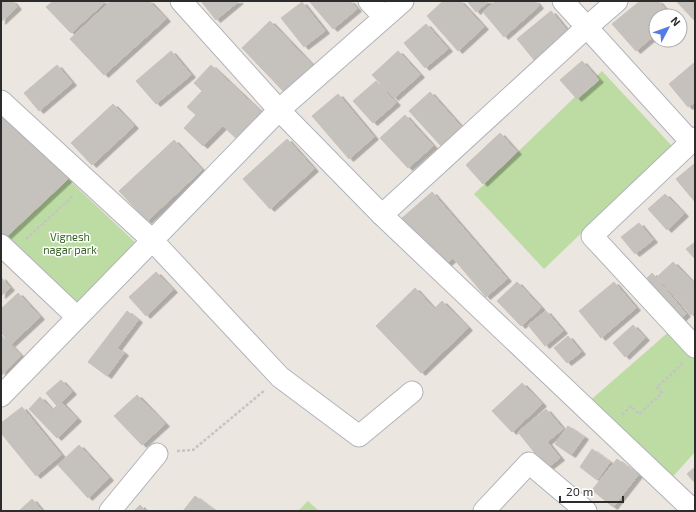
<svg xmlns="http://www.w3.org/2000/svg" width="696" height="512" font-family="'Exo 2',sans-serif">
<defs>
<filter id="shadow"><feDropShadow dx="4.5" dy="2.5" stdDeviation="0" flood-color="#0004"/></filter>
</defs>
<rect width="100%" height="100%" fill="#ece6e1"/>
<g fill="#bcdca4">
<polygon points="602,71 672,146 544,269 474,194"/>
<polygon points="68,179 139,246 77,310 4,239"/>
<polygon points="672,329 695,355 695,452 669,481 585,405"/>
<polygon points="308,501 319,511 298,511"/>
</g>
<g fill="#c5c1bc" stroke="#c8c2ba" filter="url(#shadow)">
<polygon points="1,1 12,1 17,7 1,22"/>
<polygon points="53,1 106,1 71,33 46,7"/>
<polygon points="111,1 149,1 166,19 104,75 70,39"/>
<polygon points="201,1 239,1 216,20"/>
<polygon points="309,1 350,1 357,9 333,29"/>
<polygon points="443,1 460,1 484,27 458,51 427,16"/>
<polygon points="467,1 489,1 476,12"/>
<polygon points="496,1 535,1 539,6 504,37 483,12"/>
<polygon points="640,1 658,1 671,16 656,16 656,34 636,51 612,24"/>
<polygon points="676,1 695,1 695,21"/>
<polygon points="302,2 325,31 304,47 281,18"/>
<polygon points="551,11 569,33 535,61 517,39"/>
<polygon points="270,21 312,65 284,92 242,48"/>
<polygon points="426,24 448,49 425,68 404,43"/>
<polygon points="171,51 191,75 156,104 136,81"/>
<polygon points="398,51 420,75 394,98 372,75"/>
<polygon points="582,61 599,80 577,99 560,80"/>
<polygon points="695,62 695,102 688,107 669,84"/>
<polygon points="57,65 72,83 39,111 24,93"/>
<polygon points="211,65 266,117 241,143 223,126 203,146 184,128 196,115 187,107 202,91 194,83"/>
<polygon points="376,81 396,103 373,123 353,101"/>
<polygon points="430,92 463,129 442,147 409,111"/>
<polygon points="338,94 374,137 349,159 312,116"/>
<polygon points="113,104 134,126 92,165 71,143"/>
<polygon points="1,113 68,179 4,239 1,236"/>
<polygon points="405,115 433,146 408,168 380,138"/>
<polygon points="500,133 517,152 483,184 466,165"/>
<polygon points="287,139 314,169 270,209 243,179"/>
<polygon points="174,140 202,170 147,221 119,191"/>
<polygon points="694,164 695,166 695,202 676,179"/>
<polygon points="432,192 507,279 486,297 453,258 444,266 402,218"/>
<polygon points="665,194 684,214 667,230 648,209"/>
<polygon points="639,223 653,240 635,254 621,237"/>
<polygon points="695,242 695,259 686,249"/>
<polygon points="673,262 695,285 695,312 691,315 657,277"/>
<polygon points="156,272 173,290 146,316 129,297"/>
<polygon points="652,273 686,314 680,320 646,279"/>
<polygon points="1,277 10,288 1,296"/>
<polygon points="517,282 541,308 521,326 497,301"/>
<polygon points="614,282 636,308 601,338 579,311"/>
<polygon points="415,288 434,309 442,301 468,328 421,373 376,326"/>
<polygon points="18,293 40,317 11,344 1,333 1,309"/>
<polygon points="127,311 138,320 117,348 124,353 107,376 88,362"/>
<polygon points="546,311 563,331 545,346 528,325"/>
<polygon points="633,325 645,338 625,357 613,343"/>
<polygon points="1,335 21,356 1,376"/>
<polygon points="568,336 581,352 567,363 554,348"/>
<polygon points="61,380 72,392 57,406 46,393"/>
<polygon points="522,383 542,404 512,432 492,411"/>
<polygon points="137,395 165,424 142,445 114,416"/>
<polygon points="40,397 52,410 61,402 77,419 57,438 29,409"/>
<polygon points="22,407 61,455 36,476 1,433 1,423"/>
<polygon points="546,409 563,429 547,442 560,458 547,468 518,432"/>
<polygon points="568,426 584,437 571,455 555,444"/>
<polygon points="79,445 109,478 88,498 58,465"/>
<polygon points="592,449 610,462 597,480 580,467"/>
<polygon points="617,459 638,475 613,507 592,490"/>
<polygon points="695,467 695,483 687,474"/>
<polygon points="195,496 215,511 183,511"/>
<polygon points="32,499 42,511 19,511"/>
<polygon points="140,505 145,511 134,511"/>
</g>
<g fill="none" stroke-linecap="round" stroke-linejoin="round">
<defs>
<g id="street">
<polyline points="181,1 279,110 382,215 694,511"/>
<polyline points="369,1 384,17"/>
<polyline points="563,1 691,142 695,138"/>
<polyline points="1,101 152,240 280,377 359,436 412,392"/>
<polyline points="691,142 592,236 695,347"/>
<polyline points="382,215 587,27 617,1"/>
<polyline points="1,245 77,317"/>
<polyline points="1,396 279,110 403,1"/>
<polyline points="110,511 157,454"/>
<polyline points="484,511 529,463 586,511"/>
</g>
</defs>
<use href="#street" stroke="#b1b3bb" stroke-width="23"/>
<g stroke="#c4c4c4" stroke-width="2.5" stroke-dasharray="3 2" stroke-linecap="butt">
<polyline points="26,239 73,196"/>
<polyline points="622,415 631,406 639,414 662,393 657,387 683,363"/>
<polyline points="177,451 193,450 265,390"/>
</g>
<use href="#street" stroke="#fff" stroke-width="21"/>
</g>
<g text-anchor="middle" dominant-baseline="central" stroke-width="3" stroke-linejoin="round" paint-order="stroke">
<g font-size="11" fill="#366224" stroke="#fff">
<text x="70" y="236">Vignesh<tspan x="70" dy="13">nagar park</tspan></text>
</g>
</g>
<rect width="696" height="512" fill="none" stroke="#2c2c2c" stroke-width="4"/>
<g transform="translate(668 28) rotate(49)"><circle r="19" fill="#ffffff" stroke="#ababab"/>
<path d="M0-3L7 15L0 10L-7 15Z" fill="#547ce5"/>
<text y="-6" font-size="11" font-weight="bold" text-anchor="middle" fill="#2c2c2c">N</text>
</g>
<path d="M560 496v6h63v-6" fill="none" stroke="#2c2c2c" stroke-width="2"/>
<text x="566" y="496" font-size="12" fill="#2c2c2c" stroke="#ffffff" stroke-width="3" paint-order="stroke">20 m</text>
</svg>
